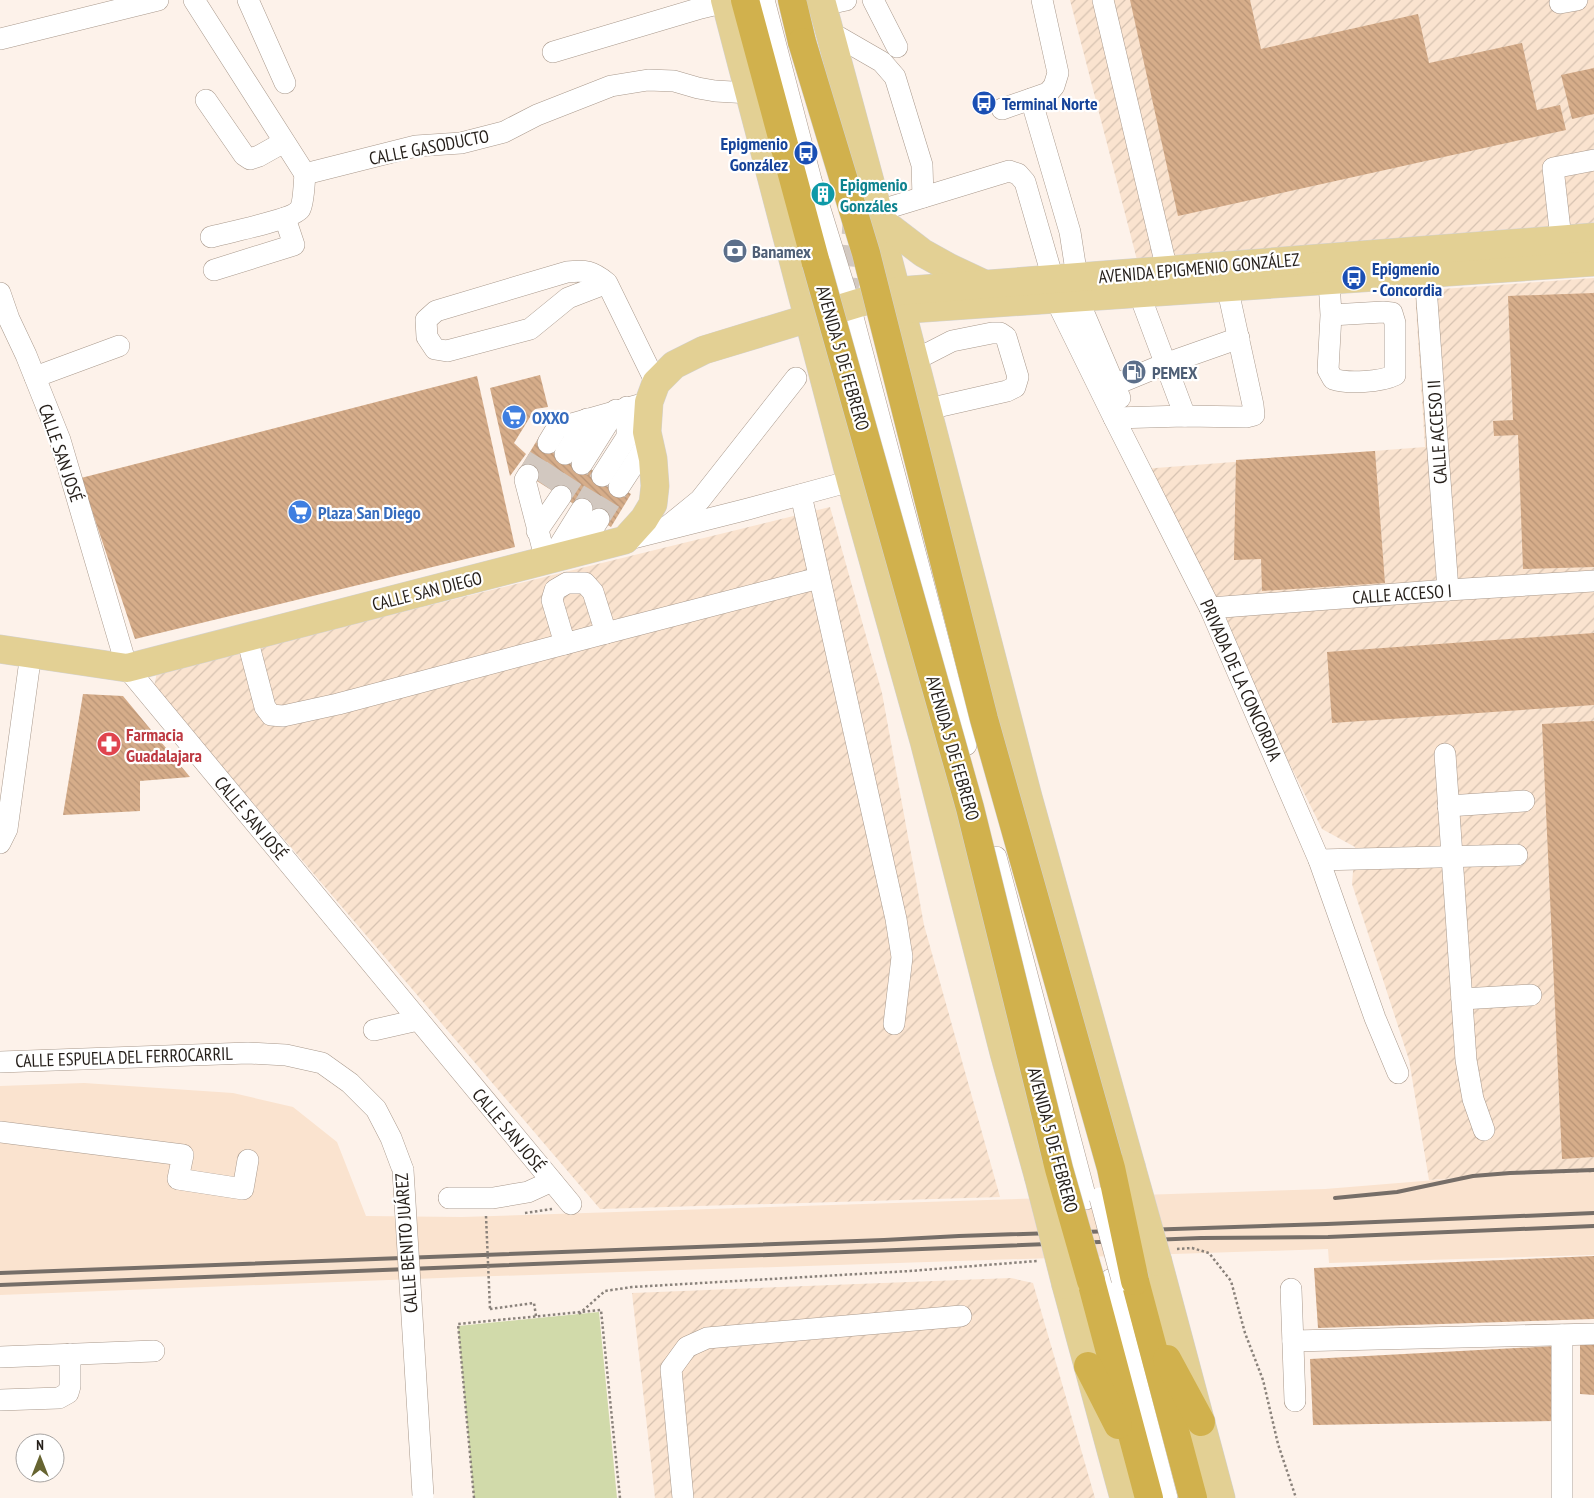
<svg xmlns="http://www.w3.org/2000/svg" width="1594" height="1498" font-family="'PT Sans Narrow',sans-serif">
<defs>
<pattern id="industrial-furrows" width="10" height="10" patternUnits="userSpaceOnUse" patternTransform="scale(1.25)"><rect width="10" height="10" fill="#fae3cf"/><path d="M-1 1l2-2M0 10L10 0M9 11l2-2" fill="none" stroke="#d6c2b1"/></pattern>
<pattern id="building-back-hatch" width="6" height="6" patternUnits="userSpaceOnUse" patternTransform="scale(1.25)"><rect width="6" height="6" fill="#d6ad8a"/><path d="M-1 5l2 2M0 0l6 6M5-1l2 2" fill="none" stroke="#b89476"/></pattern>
</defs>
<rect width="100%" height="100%" fill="#fdf2ea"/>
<g fill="url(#industrial-furrows)">
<polygon points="1070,0 1594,0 1594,226 1137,260"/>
<polygon points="1594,278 1594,1173 1497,1175 1429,1180 1409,1060 1352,884 1355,847 1322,829 1143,469 1425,447 1415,291"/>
<polygon points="830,507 882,693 924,925 1000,1197 600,1209 154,687 157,672"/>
<polygon points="1011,1278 1033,1283 1095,1498 655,1498 632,1293"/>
</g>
<polygon fill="#fae3cf" points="84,1083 233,1093 293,1107 337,1142 366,1216 462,1217 1325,1189 1497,1175 1594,1173 1594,1255 1329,1263 1328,1249 466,1277 0,1295 0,1086"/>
<polygon fill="#d1daaa" points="599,1312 617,1498 474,1498 458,1326"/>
<g fill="url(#building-back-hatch)">
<polygon points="1130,0 1250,0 1261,49 1418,14 1429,63 1522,43 1537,110 1560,105 1566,130 1178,216"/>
<polygon points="1594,68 1594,114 1572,119 1561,75"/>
<polygon points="1594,293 1594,567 1523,569 1518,435 1494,436 1493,421 1513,420 1508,296"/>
<polygon points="540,375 548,407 535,409 514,443 526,454 510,476 490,388"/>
<polygon points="477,376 515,547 135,639 81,478"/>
<polygon points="539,437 631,494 611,527 519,470"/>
<polygon points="1375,451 1385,583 1262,591 1261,559 1234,560 1236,460"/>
<polygon points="1594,633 1594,705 1332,723 1327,652"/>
<polygon points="83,694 123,696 190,777 140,781 140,811 63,815"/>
<polygon points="1594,721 1594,1157 1562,1159 1542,724"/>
<polygon points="1594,1256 1594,1319 1318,1328 1314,1268"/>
<polygon points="1580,1344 1594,1344 1594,1395 1580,1394"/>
<polygon points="1555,1346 1556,1421 1313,1425 1310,1359"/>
</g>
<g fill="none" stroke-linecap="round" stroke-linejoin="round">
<g stroke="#d2c8c0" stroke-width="21" stroke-dasharray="21 11" stroke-linecap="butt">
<polyline points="846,298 848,292 853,224"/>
<polyline points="528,475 548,443"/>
<polyline points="544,485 565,454"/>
<polyline points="561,496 582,464"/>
<polyline points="582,509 602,476"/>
<polyline points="599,519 619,487"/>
</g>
<defs>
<g id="minor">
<polyline points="194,0 305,174 416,146 461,143 504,132 537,115 611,86 648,80 674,81 698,88 715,91 750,93"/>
<polyline points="248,0 285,83"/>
<polyline points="764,0 811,180 850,306 966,745"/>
<polyline points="873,0 897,47"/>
<polyline points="1103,0 1167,270"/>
<polyline points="1560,3 1577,0"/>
<polyline points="823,5 846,0"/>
<polyline points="830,32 882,62 895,77 922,165 923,197"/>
<polyline points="0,39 158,0"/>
<polyline points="553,52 701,8 726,2"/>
<polyline points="1031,99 1070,232 1077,277"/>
<polyline points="206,100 244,155 250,159 259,156 284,142"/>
<polyline points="1002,109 1048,93 1054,86 1058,73 1042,0"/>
<polyline points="878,211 1009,171 1018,174 1025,182 1053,279"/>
<path d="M 211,237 C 226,233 294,219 300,209 C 304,202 304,183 305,174"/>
<polyline points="1561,239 1553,168 1594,160"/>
<polyline points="214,270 294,245 285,218"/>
<polyline points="1425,273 1448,590"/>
<path d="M 1329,280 L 1331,315 L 1328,370 L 1333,379 C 1348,384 1381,382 1395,375 L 1395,323 L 1392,313 L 1383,312 L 1331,315"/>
<path d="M 607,283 L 568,298 L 530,329 L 447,351 L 435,349 L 427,337 L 426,320 L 436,311 L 567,272 C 586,270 592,271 607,283 L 656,383"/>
<polyline points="0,293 9,319 26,355 60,440 127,668 571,1204"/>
<polyline points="1139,293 1185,416"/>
<polyline points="1077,297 1120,398"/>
<polyline points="1055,298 1114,418 1210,608 1319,860 1375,1018 1398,1073"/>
<polyline points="915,360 952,341 992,333 1000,333 1006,337 1018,377 1015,387 1007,391 928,409"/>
<polyline points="35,377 119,346"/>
<polyline points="1114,385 1165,364 1239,338"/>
<polyline points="1114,418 1185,416 1246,417 1254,415 1253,405 1227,286"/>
<polyline points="548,443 557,428 649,402"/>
<polyline points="565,454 587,419"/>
<polyline points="582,464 616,410"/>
<polyline points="528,475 525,480 546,561"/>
<polyline points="602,476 627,437 627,407"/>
<polyline points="619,487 649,441"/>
<polyline points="801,495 896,919 902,957 894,1024"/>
<polyline points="668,526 700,500 796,378"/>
<polyline points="537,531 561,496"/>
<polyline points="625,540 748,509 851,481"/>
<polyline points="578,552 599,519"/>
<polyline points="551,559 582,509"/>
<polyline points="1210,608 1448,590 1594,581"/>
<polyline points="247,638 265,707 271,715 283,716 338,704 606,633 819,578"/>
<polyline points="565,644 552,600 555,590 567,583 585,583 593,592 606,633"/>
<polyline points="1445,754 1466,1060 1473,1099 1484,1130"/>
<polyline points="1448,806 1524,801"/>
<polyline points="0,843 7,829 31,653"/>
<polyline points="996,857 1086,1199"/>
<polyline points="1319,860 1517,855"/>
<polyline points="1462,999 1531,995"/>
<polyline points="374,1030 418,1020"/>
<polyline points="0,1062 248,1053 286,1055 322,1063 350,1083 376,1109 391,1138 403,1170"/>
<polyline points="0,1132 183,1155 178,1179 243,1189 248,1160"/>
<polyline points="449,1198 493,1198 528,1192 552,1181"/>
<polyline points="1110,1280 1167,1498"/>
<polyline points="1291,1289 1295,1401"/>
<polyline points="1293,1341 1594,1334"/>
<polyline points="0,1357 154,1351"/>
<polyline points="0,1400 59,1398 68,1393 70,1386 70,1354"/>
<polyline points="683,1498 671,1369 687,1347 707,1338 961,1316"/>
<polyline points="1562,1498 1562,1335"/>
</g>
<g id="major">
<polyline points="725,0 851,481 924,741 1004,1053 1038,1175"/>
<polyline points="821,0 878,211 887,255 1028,797 1131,1166"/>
<polyline points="880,220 923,253 950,268 982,283"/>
<polyline points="910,309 1594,262"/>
<polyline points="0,649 127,668 625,540 644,519 653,504 655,486 653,459 647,432 649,402 656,383 674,365 704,350 898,291 1594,237"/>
<polyline points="1158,1262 1221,1498"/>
<polyline points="1066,1285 1124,1498"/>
</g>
<g id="highway">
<polyline points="745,0 816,263"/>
<polyline points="792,0 802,42"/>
<polyline points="1091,1281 1149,1498"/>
<polyline points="1135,1281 1193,1498"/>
<polyline points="1167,1359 1201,1422"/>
<polyline points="1088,1366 1118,1425"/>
</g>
</defs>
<use href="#minor" stroke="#a9998c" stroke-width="22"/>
<use href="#major" stroke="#d3d2d1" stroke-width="29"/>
<use href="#highway" stroke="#d3d2d1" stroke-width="29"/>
<g stroke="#8a827b" stroke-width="2.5" stroke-dasharray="2.5 2.5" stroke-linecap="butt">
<polyline points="525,1213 552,1209"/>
<polyline points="1177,1249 1192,1248 1209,1253 1231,1281 1245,1333 1263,1380 1278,1444 1296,1498"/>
<polyline points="490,1309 534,1303 536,1316"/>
<polyline points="579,1314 605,1291 632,1287 910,1271 1037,1261"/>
<polyline points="474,1498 458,1324 601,1310 620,1498"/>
</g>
<use href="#minor" stroke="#fff" stroke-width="21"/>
<use href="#major" stroke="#e3d094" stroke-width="28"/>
<use href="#highway" stroke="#d1b14d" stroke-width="28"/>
<g stroke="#766e68" stroke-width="4">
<polyline points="1335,1198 1397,1192 1473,1176 1510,1173 1594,1170"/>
<polyline points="0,1273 884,1240 959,1236 1327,1224 1594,1213"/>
<polyline points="0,1285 1201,1238 1328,1237 1594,1226"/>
</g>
<defs>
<g id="minor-bridge">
<polyline points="403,1170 423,1495"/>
<polyline points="1100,1198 1122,1280"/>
</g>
<g id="major-bridge">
<polyline points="1131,1166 1158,1262"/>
<polyline points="1038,1175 1066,1285"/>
</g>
<g id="highway-bridge">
<polyline points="802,42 866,253 984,719 1111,1168 1135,1281"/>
<polyline points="816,263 970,808 1059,1169 1091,1281"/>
</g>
</defs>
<use href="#minor-bridge" stroke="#a9998c" stroke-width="22" stroke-linecap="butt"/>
<use href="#major-bridge" stroke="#d3d2d1" stroke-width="29" stroke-linecap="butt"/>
<use href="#highway-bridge" stroke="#d3d2d1" stroke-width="29" stroke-linecap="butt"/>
<polyline stroke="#8a827b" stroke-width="2.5" stroke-dasharray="2.5 2.5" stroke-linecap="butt" points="486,1216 490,1309"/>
<use href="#minor-bridge" stroke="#fff" stroke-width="21"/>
<use href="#major-bridge" stroke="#e3d094" stroke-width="28"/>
<use href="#highway-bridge" stroke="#d1b14d" stroke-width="28"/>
</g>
<defs>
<symbol id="bus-disc" viewBox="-11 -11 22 22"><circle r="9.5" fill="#1a4fb4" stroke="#fff"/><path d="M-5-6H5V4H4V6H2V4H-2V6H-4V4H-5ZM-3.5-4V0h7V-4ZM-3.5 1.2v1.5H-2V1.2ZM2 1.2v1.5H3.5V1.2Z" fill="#fff"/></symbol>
<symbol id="building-disc" viewBox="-11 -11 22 22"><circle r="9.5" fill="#0f9aa8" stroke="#fff"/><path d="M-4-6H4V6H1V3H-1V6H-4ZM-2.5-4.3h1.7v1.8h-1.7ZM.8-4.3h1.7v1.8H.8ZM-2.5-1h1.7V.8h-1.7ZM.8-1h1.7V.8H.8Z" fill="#fff"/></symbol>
<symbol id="bank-disc" viewBox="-11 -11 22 22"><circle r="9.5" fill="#5c6f8a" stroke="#fff"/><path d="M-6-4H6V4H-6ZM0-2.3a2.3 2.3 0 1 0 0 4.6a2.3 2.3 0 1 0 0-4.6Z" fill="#fff"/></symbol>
<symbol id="fuel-disc" viewBox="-11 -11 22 22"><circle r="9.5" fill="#5c6f8a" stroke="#fff"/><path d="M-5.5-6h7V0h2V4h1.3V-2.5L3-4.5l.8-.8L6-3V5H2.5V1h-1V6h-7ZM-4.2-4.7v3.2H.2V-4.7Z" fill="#fff"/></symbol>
<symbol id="supermarket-disc" viewBox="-11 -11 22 22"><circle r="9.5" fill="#3f7fe0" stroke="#fff"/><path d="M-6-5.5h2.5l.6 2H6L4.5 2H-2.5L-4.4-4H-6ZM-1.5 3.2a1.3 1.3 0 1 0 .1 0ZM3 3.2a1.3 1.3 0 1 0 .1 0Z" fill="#fff"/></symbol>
<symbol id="pharmacy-disc" viewBox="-11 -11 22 22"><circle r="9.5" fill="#e0444e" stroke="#fff"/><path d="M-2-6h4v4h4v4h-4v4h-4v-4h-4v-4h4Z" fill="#fff"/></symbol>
</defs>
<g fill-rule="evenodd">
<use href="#bus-disc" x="970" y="89" width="28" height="28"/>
<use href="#bus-disc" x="792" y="139" width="28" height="28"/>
<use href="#building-disc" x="809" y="180" width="28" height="28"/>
<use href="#bank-disc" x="721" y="237" width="28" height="28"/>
<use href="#bus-disc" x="1340" y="264" width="28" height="28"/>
<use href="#fuel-disc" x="1120" y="358" width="28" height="28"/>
<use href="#supermarket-disc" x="500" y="403" width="28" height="28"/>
<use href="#supermarket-disc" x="286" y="498" width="28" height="28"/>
<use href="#pharmacy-disc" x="95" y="730" width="28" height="28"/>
</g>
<g text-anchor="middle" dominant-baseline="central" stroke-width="4.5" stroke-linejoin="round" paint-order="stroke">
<g font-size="18" font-weight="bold" fill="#164399" stroke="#fff" text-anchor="start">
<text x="1002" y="103">Terminal Norte</text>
<text x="788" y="143" text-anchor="end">Epigmenio<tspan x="788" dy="21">González</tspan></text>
<text x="1372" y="268">Epigmenio<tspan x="1372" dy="21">- Concordia</tspan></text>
</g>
<g font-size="18" fill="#251f1a" stroke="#fff">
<text transform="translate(429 147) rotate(-11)">CALLE GASODUCTO</text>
<text transform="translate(1199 268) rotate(-5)">AVENIDA EPIGMENIO GONZÁLEZ</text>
<text transform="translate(843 358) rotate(74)">AVENIDA 5 DE FEBRERO</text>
<text transform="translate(1437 432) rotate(-94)">CALLE ACCESO II</text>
<text transform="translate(61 453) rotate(71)">CALLE SAN JOSÉ</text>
<text transform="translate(427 591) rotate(-14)">CALLE SAN DIEGO</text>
<text transform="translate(1402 594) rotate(-4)">CALLE ACCESO I</text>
<text transform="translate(1241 680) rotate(66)">PRIVADA DE LA CONCORDIA</text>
<text transform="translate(953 748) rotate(74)">AVENIDA 5 DE FEBRERO</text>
<text transform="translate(251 818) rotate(50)">CALLE SAN JOSÉ</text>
<text transform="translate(124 1057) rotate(-2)">CALLE ESPUELA DEL FERROCARRIL</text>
<text transform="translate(509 1130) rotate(50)">CALLE SAN JOSÉ</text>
<text transform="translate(1053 1140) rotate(75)">AVENIDA 5 DE FEBRERO</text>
<text transform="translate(406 1243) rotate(-94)">CALLE BENITO JUÁREZ</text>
</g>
<g font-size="18" font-weight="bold" fill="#0d838f" stroke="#fff" text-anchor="start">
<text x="840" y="184">Epigmenio<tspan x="840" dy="21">Gonzáles</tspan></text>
</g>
<g font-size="18" font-weight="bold" fill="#4e5e75" stroke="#fff" text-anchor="start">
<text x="752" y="251">Banamex</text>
<text x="1152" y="372">PEMEX</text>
</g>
<g font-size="18" font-weight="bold" fill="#366cbe" stroke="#fff" text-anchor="start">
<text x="532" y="417">OXXO</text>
<text x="318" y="512">Plaza San Diego</text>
</g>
<g font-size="18" font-weight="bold" fill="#be3a42" stroke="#fff" text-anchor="start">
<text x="126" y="734">Farmacia<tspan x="126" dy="21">Guadalajara</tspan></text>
</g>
</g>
<g transform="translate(40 1458)"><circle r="24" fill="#ffffff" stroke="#a8a5a3"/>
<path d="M0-4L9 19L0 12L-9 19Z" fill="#666431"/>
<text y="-8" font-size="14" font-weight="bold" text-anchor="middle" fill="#251f1a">N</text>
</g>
</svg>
